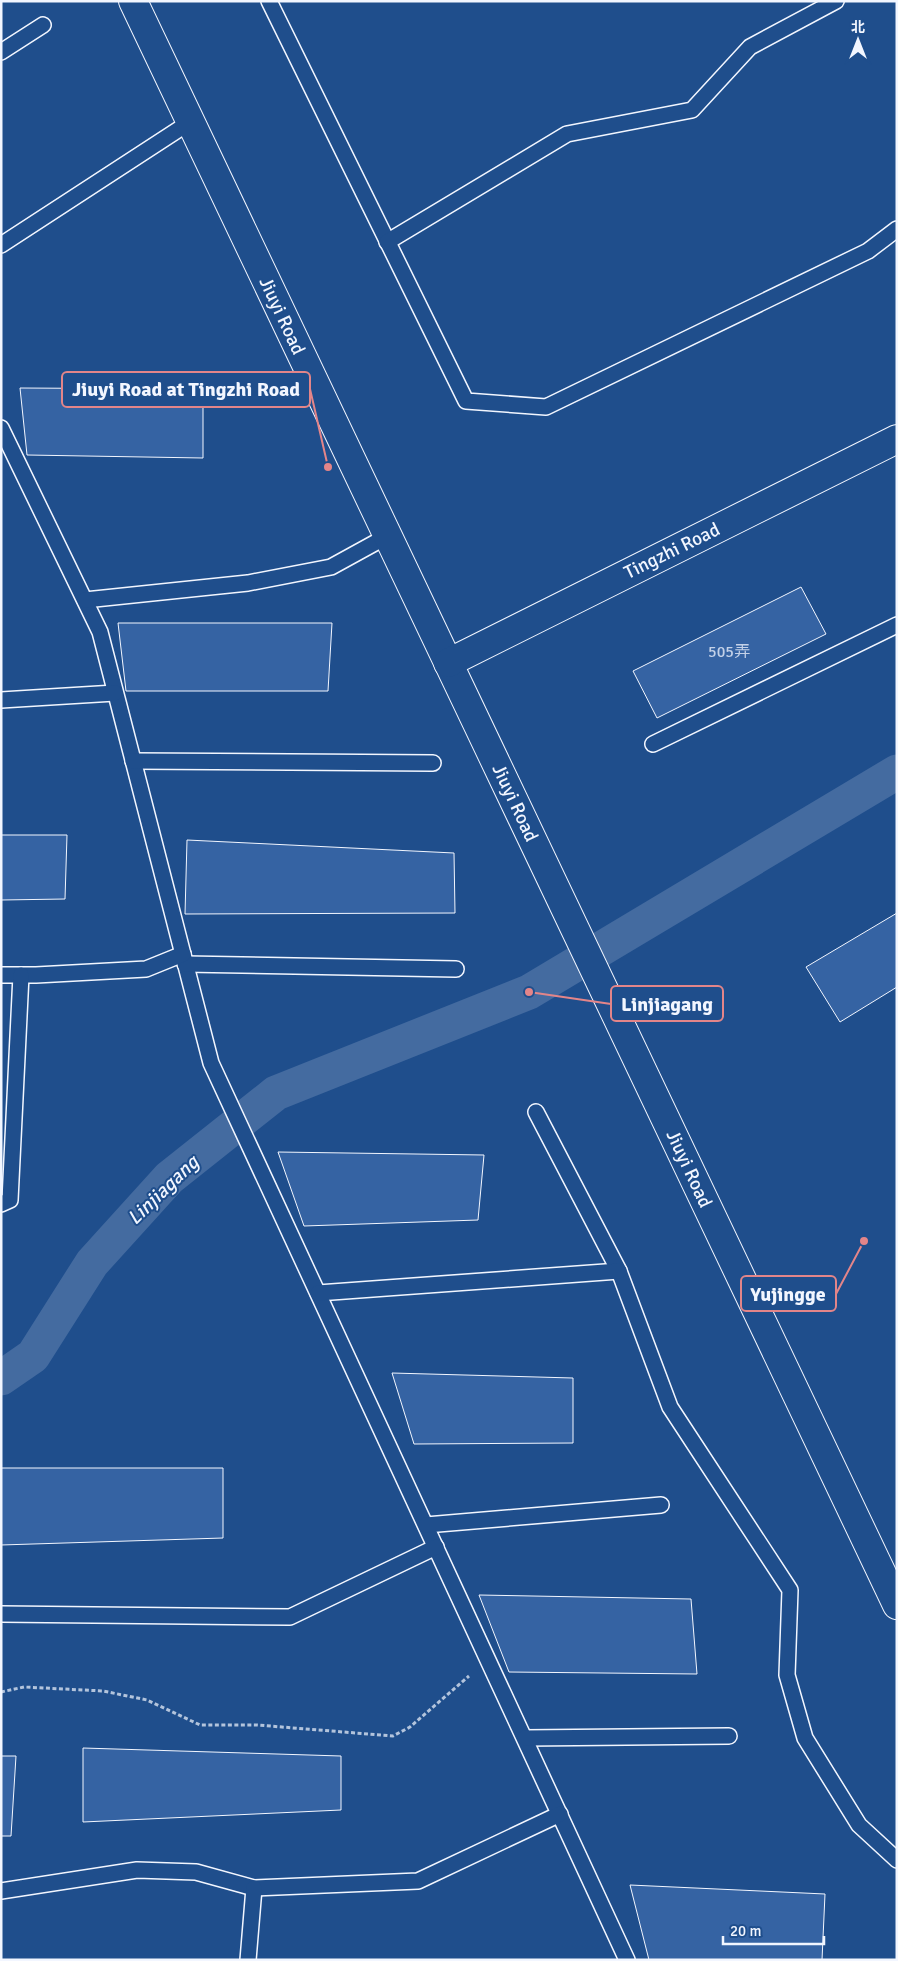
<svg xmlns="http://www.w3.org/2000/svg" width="898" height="1961" font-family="Signika,'Noto Sans SC',sans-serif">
<rect width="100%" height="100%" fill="#1f4e8c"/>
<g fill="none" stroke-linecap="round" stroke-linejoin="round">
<polyline stroke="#446ba0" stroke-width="35" points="1,1378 33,1356 92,1263 169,1178 276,1093 529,992 897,772"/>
</g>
<g fill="#3563a3" stroke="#f2f6ff">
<polygon points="20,388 203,389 203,458 27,455"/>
<polygon points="801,587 826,634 657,718 633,671"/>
<polygon points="118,623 332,623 328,691 126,691"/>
<polygon points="1,835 67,835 65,899 1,900"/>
<polygon points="187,840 454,853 455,913 185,914"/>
<polygon points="897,913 897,987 840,1022 806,967"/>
<polygon points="278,1152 484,1155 478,1220 304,1226"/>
<polygon points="392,1373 573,1378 573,1443 414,1444"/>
<polygon points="1,1468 223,1468 223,1538 1,1545"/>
<polygon points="479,1595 691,1599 697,1674 509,1672"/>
<polygon points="83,1748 341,1756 341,1810 83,1822"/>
<polygon points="1,1756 16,1756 11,1836 1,1836"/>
<polygon points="630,1885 825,1894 822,1960 649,1960"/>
</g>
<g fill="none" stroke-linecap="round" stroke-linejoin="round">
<defs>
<g id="service">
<polyline points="269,1 466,401 546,407 868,251 897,229"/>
<polyline points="1,52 43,25"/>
<polyline points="387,242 567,134 692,110 750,47 836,1"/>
<polyline points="1,245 190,122"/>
<polyline points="1,428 100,632 211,1063 627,1960"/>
<polyline points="85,600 248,583 331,567 382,539 386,533"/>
<polyline points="1,700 115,693"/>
<polyline points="653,744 897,625"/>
<polyline points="133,761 433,763"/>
<polyline points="185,964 456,969"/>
<polyline points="1,975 36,975 146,969 183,954"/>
<polyline points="536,1112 619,1271 670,1407 790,1590 787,1675 805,1738 859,1825 897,1860"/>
<polyline points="1,1204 10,1200 21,975"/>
<polyline points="318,1293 619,1271"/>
<polyline points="426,1525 661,1505"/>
<polyline points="1,1614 290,1617 436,1547"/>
<polyline points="525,1738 729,1736"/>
<polyline points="1,1891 137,1870 196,1872 254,1888 418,1881 560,1814"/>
<polyline points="248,1960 254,1888"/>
</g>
<g id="tertiary">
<polyline points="133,1 897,1605"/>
<polyline points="448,663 897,439"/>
</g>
</defs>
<use href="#service" stroke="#f2f6ff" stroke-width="18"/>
<use href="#tertiary" stroke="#f2f6ff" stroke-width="30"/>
<polyline stroke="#b3c4dc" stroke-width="3" stroke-dasharray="4 2.5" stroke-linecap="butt" points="1,1692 24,1687 103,1691 147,1700 200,1725 257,1725 393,1736 410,1727 469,1676"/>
<use href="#service" stroke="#1f4e8c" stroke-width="15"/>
<use href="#tertiary" stroke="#1f4e8c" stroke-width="28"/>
</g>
<g text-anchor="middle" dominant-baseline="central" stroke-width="4" stroke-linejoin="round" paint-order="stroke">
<g font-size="16" fill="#c3d1e8">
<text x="729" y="652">505弄</text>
</g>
<g font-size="19" fill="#f2f6ff" stroke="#1f4e8c">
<text transform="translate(282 316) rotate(65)">Jiuyi Road</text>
<text transform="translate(672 551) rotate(-26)">Tingzhi Road</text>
<text transform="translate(515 803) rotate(65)">Jiuyi Road</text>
<text transform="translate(689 1169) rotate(65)">Jiuyi Road</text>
</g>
<g font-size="20" font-style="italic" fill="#f2f6ff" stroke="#1f4e8c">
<text transform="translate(163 1190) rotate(-44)">Linjiagang</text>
</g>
</g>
<path fill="none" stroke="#e38589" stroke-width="2" d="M328 467L310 389M529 992L611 1004M864 1241L836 1294"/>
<g fill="#e38589" stroke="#1f4e8c" stroke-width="2">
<circle cx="328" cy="467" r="5"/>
<circle cx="529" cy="992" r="5"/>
<circle cx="864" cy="1241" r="5"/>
</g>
<g fill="#1f4e8c" stroke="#e38589" stroke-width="2">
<rect x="62" y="372" width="248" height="35" rx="5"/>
<rect x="611" y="986" width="112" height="35" rx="5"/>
<rect x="741" y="1276" width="95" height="35" rx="5"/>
</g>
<g font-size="20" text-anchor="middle" font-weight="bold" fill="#f2f6ff">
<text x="186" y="396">Jiuyi Road at Tingzhi Road</text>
<text x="667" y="1011">Linjiagang</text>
<text x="788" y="1301">Yujingge</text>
</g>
<rect width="898" height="1961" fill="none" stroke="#f2f6ff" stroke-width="5"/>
<g transform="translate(858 40)" stroke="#1f4e8c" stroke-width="4" paint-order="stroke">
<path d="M0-4L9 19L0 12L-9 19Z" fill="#f2f6ff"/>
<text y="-8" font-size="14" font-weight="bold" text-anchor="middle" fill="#f2f6ff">北</text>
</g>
<path d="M723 1936v8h101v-8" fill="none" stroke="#f2f6ff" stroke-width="2.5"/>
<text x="730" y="1936" font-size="15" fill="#f2f6ff" stroke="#1f4e8c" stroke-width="4" paint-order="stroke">20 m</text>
</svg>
